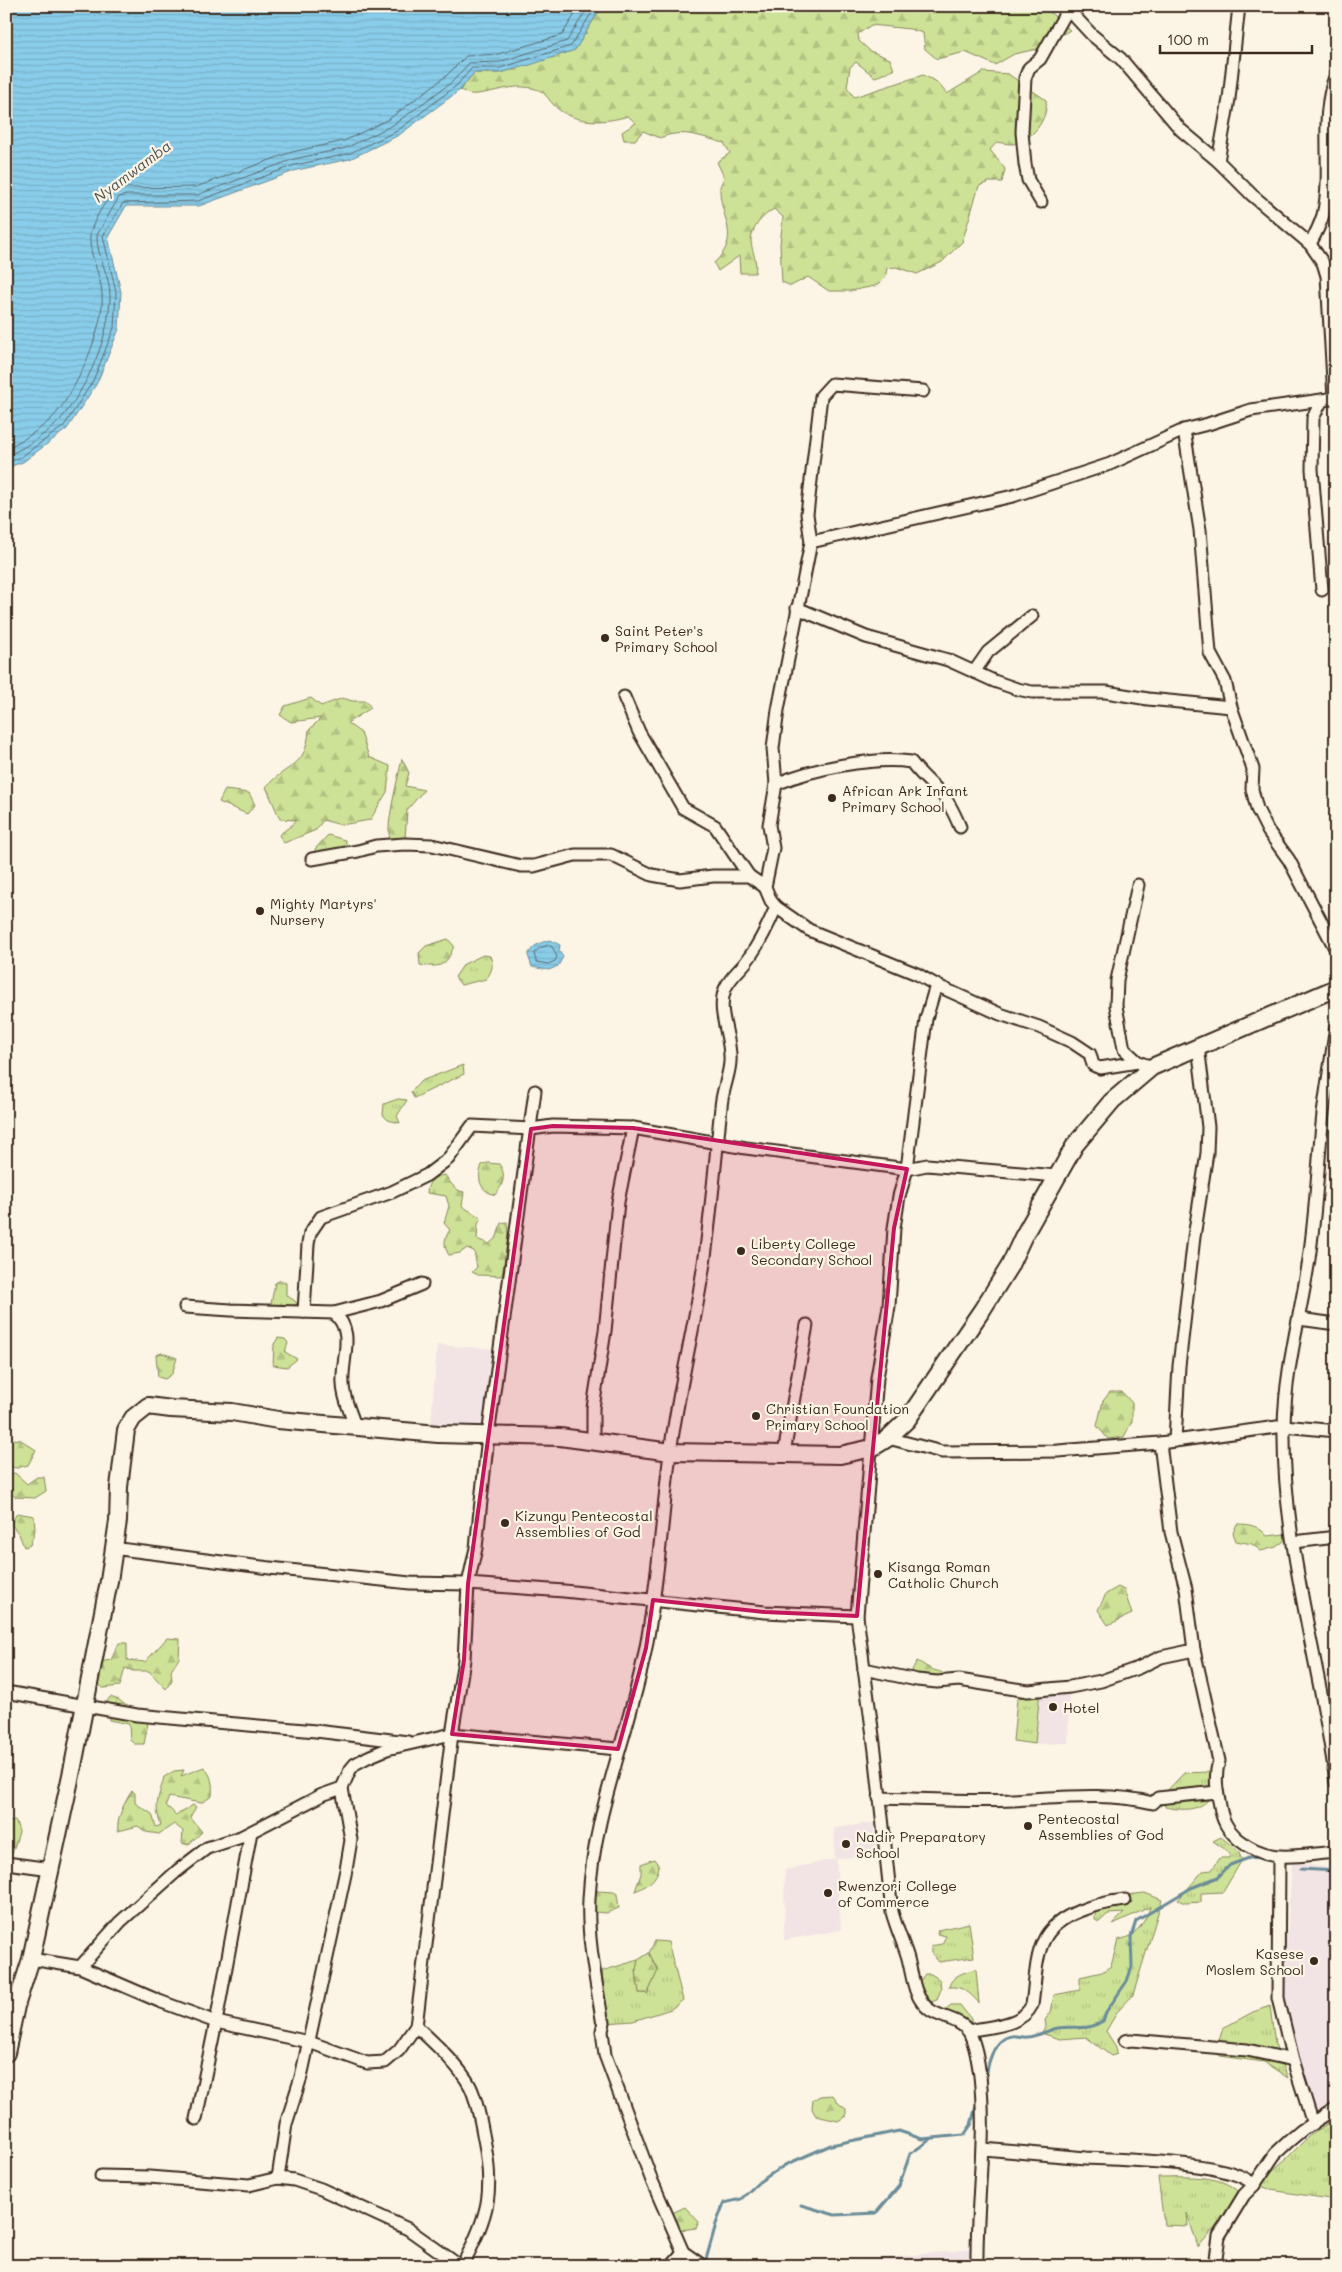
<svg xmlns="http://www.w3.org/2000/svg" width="1342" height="2272" font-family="Mali,sans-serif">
<defs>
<pattern id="grass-tufts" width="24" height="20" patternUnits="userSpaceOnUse" patternTransform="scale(1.25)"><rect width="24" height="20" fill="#cee297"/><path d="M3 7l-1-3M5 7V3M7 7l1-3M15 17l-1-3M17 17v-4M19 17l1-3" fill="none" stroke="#b2c282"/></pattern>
<pattern id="forest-firs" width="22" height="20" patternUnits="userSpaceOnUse" patternTransform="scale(1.25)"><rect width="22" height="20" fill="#cee297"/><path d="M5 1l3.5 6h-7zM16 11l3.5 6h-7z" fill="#b2c282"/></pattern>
<pattern id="water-rules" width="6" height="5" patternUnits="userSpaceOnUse" patternTransform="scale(1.25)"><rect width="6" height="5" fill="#89cdea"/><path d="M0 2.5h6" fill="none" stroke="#77b0c8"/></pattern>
</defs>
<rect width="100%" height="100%" fill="#fcf5e5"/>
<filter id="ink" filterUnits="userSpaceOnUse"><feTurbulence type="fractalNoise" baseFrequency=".02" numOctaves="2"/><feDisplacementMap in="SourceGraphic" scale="10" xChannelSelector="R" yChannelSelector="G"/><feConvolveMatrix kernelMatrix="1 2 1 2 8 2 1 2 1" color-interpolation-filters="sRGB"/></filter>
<g filter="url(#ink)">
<g fill="#f2e3e5">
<polygon points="437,1345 497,1349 488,1430 431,1425"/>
<polygon points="1040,1689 1069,1690 1068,1743 1035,1744"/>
<polygon points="873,1823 876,1854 836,1859 841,1930 784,1940 785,1870 835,1859 834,1828"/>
<polygon points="1292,1862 1336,1869 1336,2106 1316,2120 1283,1997"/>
<polygon points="974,2249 965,2266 799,2266"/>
</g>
<g fill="url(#grass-tufts)" stroke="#84865a">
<path d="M 483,955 L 490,956 C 494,966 492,971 486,979 L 461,985 L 455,977 L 464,964 Z"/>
<polygon points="463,1065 464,1074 414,1098 411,1092 421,1081"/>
<polygon points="398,1099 407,1100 397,1116 400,1123 388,1120 383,1115 384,1104"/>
<polygon points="1040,1689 1035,1744 1013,1741 1017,1699"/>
<path d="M 1210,1772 L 1219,1782 C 1216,1788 1213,1796 1208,1800 C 1197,1812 1179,1810 1165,1807 L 1162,1796 L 1184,1773 Z"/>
<polygon points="1221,1837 1238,1851 1242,1860 1223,1892 1201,1893 1201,1902 1185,1903 1178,1900 1203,1871 1212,1870 1220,1858 1229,1858 1230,1853 1213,1841"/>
<path d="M 1145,1893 L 1162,1900 L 1133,1995 L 1118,2011 L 1106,2031 L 1116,2047 L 1117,2054 L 1111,2056 L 1086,2037 L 1060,2039 L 1041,2033 L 1046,2026 L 1045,2020 L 1051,2012 L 1054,1995 L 1080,1990 L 1080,1977 L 1102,1972 L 1111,1966 L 1118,1940 C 1135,1937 1145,1923 1150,1907 L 1113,1924 L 1124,1913 L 1108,1914 L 1099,1922 L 1095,1920 L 1095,1913 L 1105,1906 L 1117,1909 L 1128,1903 L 1126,1895 Z"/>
<polygon points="969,1923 974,1957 939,1962 931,1953 931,1946 942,1944 946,1936 937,1934 938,1930"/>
<polygon points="655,1941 668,1942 683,2000 671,2009 633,2021 607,2023 602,1971 638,1960 636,1970 639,1993 648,1993 658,1970 649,1953"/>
<path d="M 976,1969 L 979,2003 C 970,1993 963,1986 949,1987 C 951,1975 966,1972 976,1969 Z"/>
<polygon points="925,1974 931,1974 940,1980 941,1989 937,2000 925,2004 913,1990"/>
<polygon points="951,2005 960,2005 971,2019 971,2025 944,2025 942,2012"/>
<polygon points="1270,2006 1275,2044 1288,2078 1264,2062 1220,2056 1218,2044 1223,2028 1253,2012"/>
<polygon points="1336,2118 1336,2200 1271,2190 1257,2184 1287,2158 1309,2136"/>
<path d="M 1158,2177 C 1180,2177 1231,2173 1242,2197 L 1198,2247 L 1187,2213 L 1188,2226 L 1164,2225 Z"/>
</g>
<g fill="url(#forest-firs)" stroke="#84865a">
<path d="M 602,6 L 1043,6 L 1070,30 L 1037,49 L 1014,54 L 995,65 L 965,52 L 937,59 L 925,49 L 923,33 L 910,29 L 871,25 L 858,34 L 859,41 L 870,51 L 890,59 L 894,70 L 875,77 L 856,62 L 850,67 L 847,87 L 854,97 L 923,75 L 937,82 L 947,94 L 983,72 L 1008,74 L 1046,100 C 1049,118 1032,141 1013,144 C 1008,144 1002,143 997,142 L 990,150 L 1005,169 L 1002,182 L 989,182 L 979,186 L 962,242 L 942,262 L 917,274 L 896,267 L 887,268 L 885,278 L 875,286 L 850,291 L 829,291 L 808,277 L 791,286 L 782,282 L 780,244 L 783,217 L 774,209 C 763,215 751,228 751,241 C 752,253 758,260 755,273 L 740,273 L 739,256 L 718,271 L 714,263 C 742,237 721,220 720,191 C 719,186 723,181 724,177 L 717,162 L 730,153 L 724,143 C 702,137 682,128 660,138 L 643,131 L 635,140 L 624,140 L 622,132 L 636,123 L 628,116 C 605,123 578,124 558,109 C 544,97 548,89 524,87 C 511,85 481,96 470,94 C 467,93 463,91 460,90 L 474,73 L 500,73 L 575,50 Z"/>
<path d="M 311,698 L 321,706 L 343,698 L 352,701 L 366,701 L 371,708 L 347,723 L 361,733 L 369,757 L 390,766 L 387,792 L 370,820 L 341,825 L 323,820 L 316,830 L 284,843 L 279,835 L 293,824 L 296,820 L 280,819 L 266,787 C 287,763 306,769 309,730 L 321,718 L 291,722 L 280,715 L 285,706 Z"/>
<path d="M 402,759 L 409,773 L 405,786 L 424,790 L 407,810 L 405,839 L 396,844 C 394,842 391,841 390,838 C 385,827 399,774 402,759 Z"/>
<polygon points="225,790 249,793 255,805 247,814 219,802"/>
<polygon points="328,835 345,840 350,853 341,862 320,862 316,856 315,849"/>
<path d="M 448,939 L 454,946 C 446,966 441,968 420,965 L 419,953 L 426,946 Z"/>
<path d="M 487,1163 L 499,1164 C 507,1175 503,1185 495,1195 C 481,1191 476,1180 482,1165 Z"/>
<path d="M 445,1175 C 450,1182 455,1191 464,1192 L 462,1206 L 481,1218 L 478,1224 L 477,1239 L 489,1244 L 497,1237 L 501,1223 L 507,1222 L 508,1237 L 502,1276 L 478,1275 L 472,1272 L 477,1267 L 474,1251 L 467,1248 L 460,1253 L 449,1255 C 443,1246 444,1238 450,1230 L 444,1223 L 449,1206 L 446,1196 L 427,1193 C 428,1181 433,1176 445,1175 Z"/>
<path d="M 281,1280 L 286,1283 L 286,1295 L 295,1301 L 297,1304 C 287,1308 280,1310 271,1304 L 275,1283 Z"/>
<polygon points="278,1338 285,1339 288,1343 285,1352 297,1359 287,1367 273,1365 274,1344"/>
<polygon points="162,1353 177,1358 172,1374 165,1379 158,1377 156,1355"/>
<polygon points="1110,1392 1122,1392 1132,1403 1132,1421 1124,1437 1108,1439 1097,1426 1103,1401"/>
<polygon points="14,1439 21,1440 36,1450 28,1465 17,1468 6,1466 6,1444"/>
<polygon points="15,1473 27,1484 37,1477 44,1477 46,1491 35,1498 15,1497 6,1488 6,1482 10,1480 11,1474"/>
<polygon points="17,1513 34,1516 35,1530 30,1545 24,1547 19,1534 11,1524"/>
<path d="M 1237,1524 C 1250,1524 1259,1526 1267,1536 L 1285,1534 L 1284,1541 L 1276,1547 L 1261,1551 L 1252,1544 L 1236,1541 L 1233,1533 Z"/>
<polygon points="1118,1587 1124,1590 1132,1614 1108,1625 1098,1610 1106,1594"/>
<polygon points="167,1638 180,1639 179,1658 171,1671 172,1680 166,1689 149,1671 133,1671 125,1668 120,1686 103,1688 93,1682 99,1662 111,1660 119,1643 127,1643 127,1660 145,1662"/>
<path d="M 917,1661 C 922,1663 925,1666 929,1668 C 936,1672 941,1670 946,1676 L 939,1681 L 914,1674 L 912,1670 Z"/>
<polygon points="110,1697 119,1700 148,1723 144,1744 134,1744 130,1740 129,1724 109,1720 106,1703"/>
<path d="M 204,1767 C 212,1776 213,1784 212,1796 L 201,1803 L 169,1797 L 166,1805 L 176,1815 L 193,1805 L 196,1807 L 190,1817 L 202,1832 L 188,1845 L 182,1843 L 183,1831 L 174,1824 L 159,1834 L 146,1832 L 138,1826 L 118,1831 C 116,1819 125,1801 132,1791 L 135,1793 L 135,1803 L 152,1814 L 156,1827 L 161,1825 C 153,1804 159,1798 164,1777 L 174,1771 L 184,1770 L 181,1776 Z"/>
<polygon points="16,1821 19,1832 12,1854 6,1852 6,1822"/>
<path d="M 654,1859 L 659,1866 C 658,1878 647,1887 635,1891 L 641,1874 L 641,1864 Z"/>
<polygon points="591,1882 596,1886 597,1891 614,1892 617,1894 619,1908 606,1913 595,1912 590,1907"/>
<polygon points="649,1953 658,1970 648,1993 639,1993 636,1970 638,1960"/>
<polygon points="833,2095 838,2103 846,2109 846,2116 838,2121 816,2116 812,2109 813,2100 820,2096"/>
<polygon points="685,2207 699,2222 696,2228 681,2230 670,2214"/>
</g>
<g fill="url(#water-rules)" stroke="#6a8c98">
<polygon points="6,6 602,6 575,50 530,65 500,73 474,73 460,90 399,135 350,159 297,170 199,206 126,206 108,237 121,292 119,329 97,383 67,429 23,462 6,468"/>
<path d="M 550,940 L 560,945 L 559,951 L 563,957 L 558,966 L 549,970 L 532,967 L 528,955 C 533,945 539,943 550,940 Z"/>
</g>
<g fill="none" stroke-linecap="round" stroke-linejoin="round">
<g stroke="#5a6b70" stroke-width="1">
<path d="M 6,448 C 20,443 44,427 54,416 C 76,392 105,327 102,294 C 101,274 88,254 90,234 C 94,219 109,190 125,188 L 196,187 L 292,152 L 344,141 L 389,119 L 446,76 L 466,56 L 498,54 L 562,35 L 580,6"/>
<path d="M 6,456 C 20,451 50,432 60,420 C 87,388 110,337 110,295 C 110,275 96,255 97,235 L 119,197 L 126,195 L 197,195 L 294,159 L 346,148 L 393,125 L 452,82 L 469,63 L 499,62 L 567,41 L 589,6"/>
<polyline points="6,463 21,457 64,426 93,381 114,328 116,292 103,236 123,203 198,201 295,165 348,154 397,131 456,86 472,68 500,68 571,46 596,6"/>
<polygon points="549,945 553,948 557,957 555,961 548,964 536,962 534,953 540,948"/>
</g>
<g stroke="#6a8c98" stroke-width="3">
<polyline points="1300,1869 1336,1871"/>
<path d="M 986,2084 C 986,2068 992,2039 1012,2036 C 1017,2035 1023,2038 1028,2037 C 1038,2036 1048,2030 1058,2028 C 1076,2025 1086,2032 1103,2021 L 1106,2012 L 1127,1981 L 1132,1967 L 1131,1937 L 1136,1921 L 1191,1888 L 1218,1877 L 1230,1865 L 1249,1858 L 1260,1857"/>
<polyline points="801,2205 835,2215 876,2213 899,2186 910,2154 931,2139"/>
<polyline points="705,2263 716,2224 724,2203 741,2199 759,2182 785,2165 831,2145 899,2131 922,2139 964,2135 971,2125 977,2102"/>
</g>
<defs>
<g id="street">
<polyline points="1065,6 1092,35 1121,59 1181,130 1218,161 1252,195 1310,244 1323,263 1327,276 1334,398"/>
<polyline points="1218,161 1229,99 1239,6"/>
<polyline points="1041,202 1028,180 1025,164 1022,132 1025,78 1029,68 1040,59 1068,9"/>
<path d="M 1310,244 C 1315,235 1320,225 1323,215 C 1334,169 1318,120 1336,74"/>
<polyline points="923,391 832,384 821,396 807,514 811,542 778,710 773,748 776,784 769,825 773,848 765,887 771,901 776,907 809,930 917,974 936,985 1000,1014 1039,1027 1072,1042 1090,1054 1093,1065 1100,1068 1138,1062 1152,1067"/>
<polyline points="1322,400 1313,418 1312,469 1322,590"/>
<polyline points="1184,430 1200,530 1210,653 1225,681 1231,707 1253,769 1252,789 1257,809 1268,831 1289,860 1336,950"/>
<polyline points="811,542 1013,496 1110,464 1184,430 1208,424 1251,410 1336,398"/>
<polyline points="797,608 866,637 948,660 994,681 1017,689 1032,692 1106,692 1148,699 1231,707"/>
<polyline points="974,672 988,652 1032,616"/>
<polyline points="624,697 639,732 683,808 715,826 749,876"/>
<path d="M 776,784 C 811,769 874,756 911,762 C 920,774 929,782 940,792 C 949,801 955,815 960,827"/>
<polyline points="312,859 358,851 376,846 405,844 432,845 521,866 534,866 575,855 611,855 652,875 680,880 713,876 749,876 765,887"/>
<polyline points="1138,885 1117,980 1116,1006 1124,1049 1138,1062"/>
<path d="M 936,985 L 926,1019 L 907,1169 L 899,1196 L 894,1228 L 889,1306 L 877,1378 L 857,1616 L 875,1751 L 892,1912 C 896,1927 902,1940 907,1955 C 913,1974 912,1997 930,2010 C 941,2018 961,2019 969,2032 C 976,2045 978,2062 980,2076 C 987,2140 976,2202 977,2266"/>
<path d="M 1336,1026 C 1332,1055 1327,1084 1323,1114 C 1318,1162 1316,1211 1309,1259 C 1301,1314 1285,1369 1284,1426 C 1282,1547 1321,1664 1336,1783"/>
<polyline points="185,1307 231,1310 334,1313 381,1301 422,1284"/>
<polyline points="304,1312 308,1244 310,1233 321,1217 392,1192 427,1175 448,1159 472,1126 531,1129 553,1126 633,1128 746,1148 907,1169 927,1165 1057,1176"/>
<path d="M 334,1313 C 356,1332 341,1359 343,1384 C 343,1398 351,1413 355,1426"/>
<polyline points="1299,1319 1336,1324"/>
<polyline points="888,1438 942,1452 1058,1451 1160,1443 1284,1426 1336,1431"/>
<polyline points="593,1440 593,1408 605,1331 618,1202 633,1128"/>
<polyline points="1175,1441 1179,1366 1194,1237 1207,1153 1208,1127 1198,1046"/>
<path d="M 1160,1443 L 1171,1532 L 1186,1589 L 1194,1650 L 1219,1761 C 1214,1777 1217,1791 1220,1806 C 1222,1820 1227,1829 1238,1839 C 1269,1865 1298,1855 1336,1852"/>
<polyline points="784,1453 807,1325"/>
<polyline points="1294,1542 1336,1537"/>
<polyline points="112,1548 270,1568 410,1583 468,1584 564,1591 765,1612 857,1616"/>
<polyline points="864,1669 917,1680 937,1682 959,1680 1028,1691 1070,1687 1101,1681 1138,1668 1161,1657 1194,1650"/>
<polyline points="6,1692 137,1715 316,1731 408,1742"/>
<path d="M 879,1798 C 924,1799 968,1802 1013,1800 C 1059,1798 1108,1792 1153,1803 L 1158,1798 L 1217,1792"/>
<polyline points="1279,1857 1278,1998 1293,2060 1313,2124"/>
<polyline points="6,1863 51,1869"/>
<polyline points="31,1959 80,1967 159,2001 216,2022 309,2042 367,2063 385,2062 399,2050 416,2026 452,1734 464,1660 468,1584 476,1548 488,1436 535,1091"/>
<polyline points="80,1967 120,1922 177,1871 207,1848 241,1837 322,1795 342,1788"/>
<path d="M 416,2026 C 433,2042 459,2065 470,2086 C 477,2100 480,2118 483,2134 C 495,2191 489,2215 462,2266"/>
<path d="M 969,2031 C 989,2026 1021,2027 1032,2005 C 1035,1986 1035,1957 1044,1940 C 1057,1913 1098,1903 1125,1900"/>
<polyline points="1125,2041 1131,2040 1247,2050 1293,2060"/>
<polyline points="196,2119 216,2022 251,1832"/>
<path d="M 983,2149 C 1017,2152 1052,2155 1086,2158 C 1121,2160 1232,2161 1254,2185"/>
<polyline points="101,2176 149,2177 249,2185 278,2178 294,2180 321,2189 408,2229 460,2266"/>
<polyline points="278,2178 286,2124 301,2077 346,1870 351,1840 342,1788 350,1770 355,1764 368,1757 387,1749 452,1734 618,1749"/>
<polyline points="671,2266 683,2252"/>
<path d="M 703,2266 L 683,2252 L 652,2181 L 605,2055 L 602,2031 L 604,2022 L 602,2019 C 596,1980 587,1939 589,1899 C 593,1812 630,1732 646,1647 C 658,1584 662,1518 670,1453 C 679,1385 697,1318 706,1249 C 712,1202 716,1154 721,1107 C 722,1091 729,1077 730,1062 C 732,1037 716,1013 725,989 C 730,977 739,971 746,962 C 759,945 768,926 776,907"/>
<polyline points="1215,2266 1219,2236 1244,2195 1254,2185 1275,2154 1289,2141 1302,2130 1336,2108"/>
</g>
<polyline id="secondary" points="6,2053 16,2006 31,1959 73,1766 109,1581 118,1521 119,1487 126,1430 133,1418 148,1406 171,1409 232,1412 278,1420 438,1434 560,1437 671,1452 840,1455 872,1448 888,1438 907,1420 982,1310 1009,1267 1023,1237 1075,1145 1112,1101 1152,1067 1336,988"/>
</defs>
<use href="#street" stroke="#3b2a1e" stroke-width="15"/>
<use href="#secondary" stroke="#3b2a1e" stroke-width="20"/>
<use href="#street" stroke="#fcf5e5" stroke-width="11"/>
<use href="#secondary" stroke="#fcf5e5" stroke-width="16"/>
</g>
</g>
<path fill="#c2185b" fill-opacity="0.2" stroke="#c2185b" stroke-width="4" stroke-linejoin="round" d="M 553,1126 L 633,1128 L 907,1169 L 894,1228 L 857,1616 L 765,1612 L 653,1600 L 646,1648 L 618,1749 L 452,1734 L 464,1660 L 468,1584 L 531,1129 Z"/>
<g fill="#3b2a1e" stroke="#fcf5e5" stroke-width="2">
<circle cx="605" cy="638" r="5"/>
<circle cx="832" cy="798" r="5"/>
<circle cx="260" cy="911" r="5"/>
<circle cx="741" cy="1251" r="5"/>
<circle cx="756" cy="1416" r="5"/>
<circle cx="505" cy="1523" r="5"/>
<circle cx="878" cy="1574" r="5"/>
<circle cx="1053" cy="1707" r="5"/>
<circle cx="1028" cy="1826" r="5"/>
<circle cx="846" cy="1844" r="5"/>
<circle cx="828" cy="1893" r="5"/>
<circle cx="1314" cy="1961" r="5"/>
</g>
<g text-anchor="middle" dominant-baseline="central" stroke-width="4.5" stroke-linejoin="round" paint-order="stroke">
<g font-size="14" fill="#3b2a1e" stroke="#fcf5e5" text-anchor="start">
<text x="615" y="630">Saint Peter's<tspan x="615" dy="16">Primary School</tspan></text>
<text x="842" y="790">African Ark Infant<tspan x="842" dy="16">Primary School</tspan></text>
<text x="270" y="903">Mighty Martyrs'<tspan x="270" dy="16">Nursery</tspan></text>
<text x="751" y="1243">Liberty College<tspan x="751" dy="16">Secondary School</tspan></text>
<text x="766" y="1408">Christian Foundation<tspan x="766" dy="16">Primary School</tspan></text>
<text x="515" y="1515">Kizungu Pentecostal<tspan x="515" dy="16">Assemblies of God</tspan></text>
<text x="888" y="1566">Kisanga Roman<tspan x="888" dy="16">Catholic Church</tspan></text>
<text x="1063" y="1707">Hotel</text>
<text x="1038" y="1818">Pentecostal<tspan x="1038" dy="16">Assemblies of God</tspan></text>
<text x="856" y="1836">Nadir Preparatory<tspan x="856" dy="16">School</tspan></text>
<text x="838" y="1885">Rwenzori College<tspan x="838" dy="16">of Commerce</tspan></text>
<text x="1304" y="1953" text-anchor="end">Kasese<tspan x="1304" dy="16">Moslem School</tspan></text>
</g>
<g font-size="15" font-style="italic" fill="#4e5351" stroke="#fcf5e5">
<text transform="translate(132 171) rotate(-37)">Nyamwamba</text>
</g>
</g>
<rect width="1342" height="2272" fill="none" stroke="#fcf5e5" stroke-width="25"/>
<rect x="12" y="12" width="1317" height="2247" fill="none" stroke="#3b2a1e" stroke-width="2" filter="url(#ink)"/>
<path d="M1160 45v8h152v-8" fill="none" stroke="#3b2a1e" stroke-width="2.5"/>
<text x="1167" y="45" font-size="15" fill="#3b2a1e" stroke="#fcf5e5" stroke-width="4" paint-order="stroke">100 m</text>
</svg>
